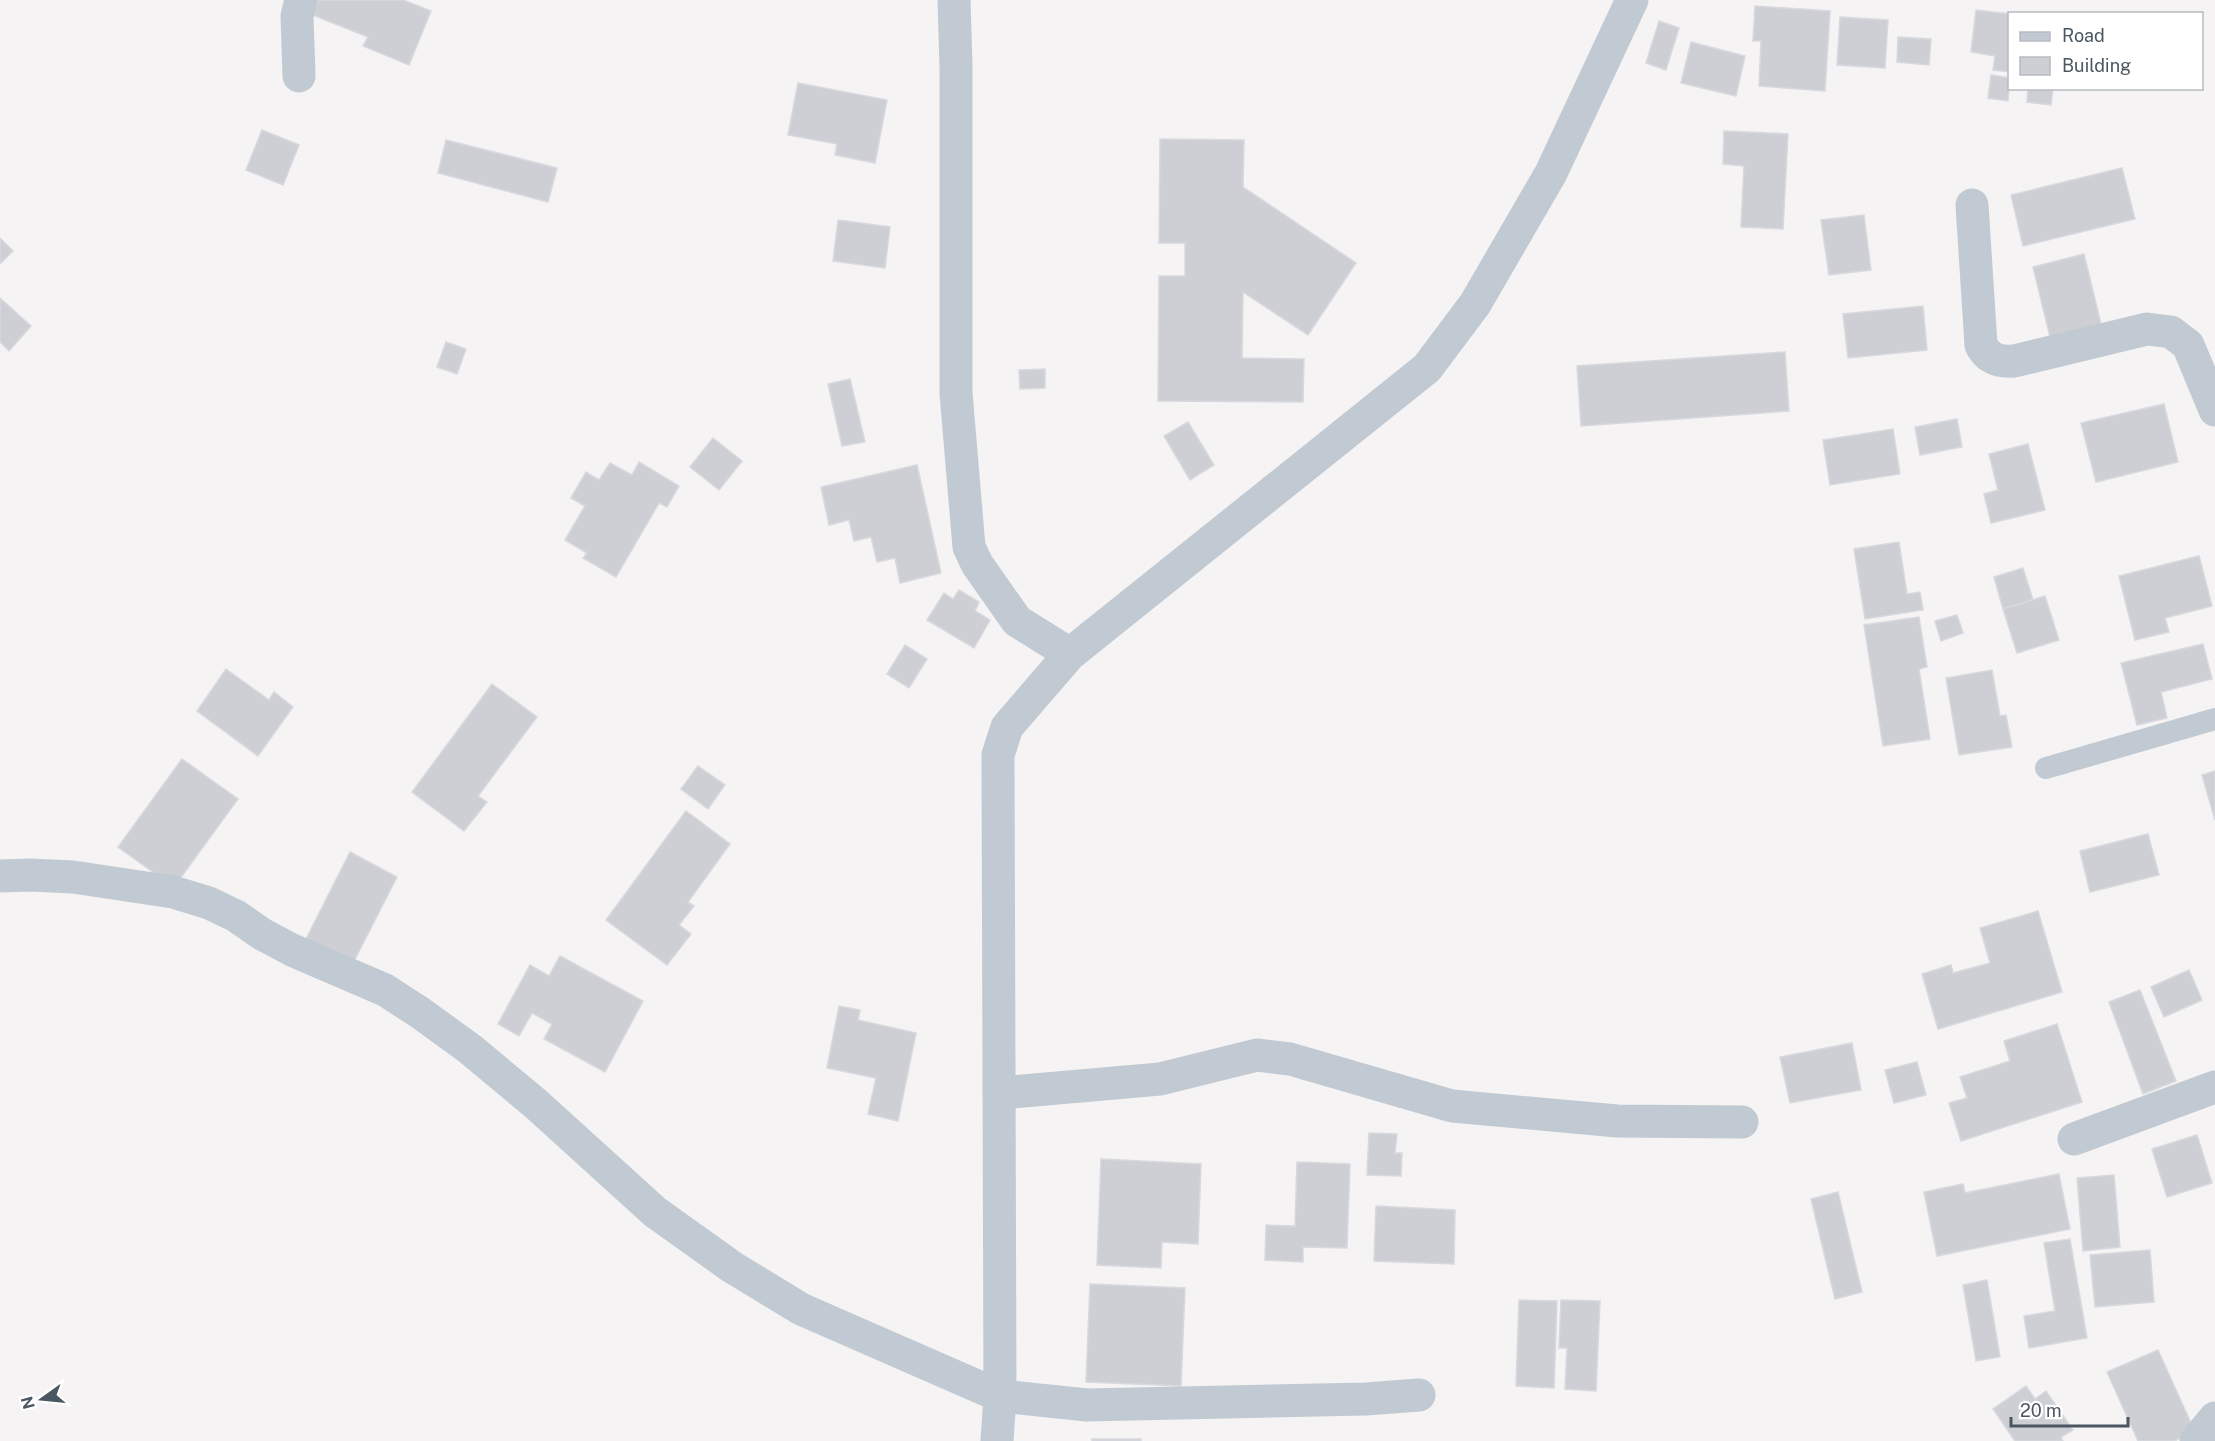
<svg xmlns="http://www.w3.org/2000/svg" width="2215" height="1441" font-family="'Public Sans',sans-serif">
<rect width="100%" height="100%" fill="#f5f3f3"/>
<g fill="#cdcfd5" stroke="#d7d9de" stroke-width="1.5">
<polygon points="318,0 403,0 431,11 409,65 363,46 368,37 313,15"/>
<polygon points="1755,6 1830,11 1825,91 1759,86 1761,41 1753,41"/>
<polygon points="1976,10 2010,14 2010,72 1993,70 1995,56 1971,52"/>
<polygon points="1840,17 1888,20 1885,68 1837,65"/>
<polygon points="1659,21 1679,28 1666,70 1646,63"/>
<polygon points="1898,37 1931,39 1929,65 1897,62"/>
<polygon points="1691,42 1745,56 1736,96 1681,83"/>
<polygon points="1991,75 2010,78 2008,101 1988,98"/>
<polygon points="798,83 887,100 875,163 835,155 837,144 788,135"/>
<polygon points="2028,88 2053,88 2051,105 2027,102"/>
<polygon points="262,130 299,145 283,185 246,170"/>
<polygon points="1724,131 1788,134 1783,229 1741,227 1744,166 1723,164"/>
<polygon points="1160,139 1244,140 1243,187 1356,263 1308,335 1243,292 1242,358 1304,359 1303,402 1158,401 1159,276 1185,276 1185,243 1159,243"/>
<polygon points="446,140 557,168 548,202 438,173"/>
<polygon points="2122,168 2135,219 2023,246 2011,195"/>
<polygon points="1864,215 1871,270 1829,275 1821,220"/>
<polygon points="838,220 890,227 885,268 833,261"/>
<polygon points="0,238 13,251 0,264"/>
<polygon points="2084,254 2101,324 2050,337 2033,267"/>
<polygon points="0,298 31,326 9,351 0,342"/>
<polygon points="1923,306 1927,350 1848,358 1843,314"/>
<polygon points="446,342 466,349 457,374 437,367"/>
<polygon points="1785,352 1789,411 1581,426 1577,366"/>
<polygon points="1045,369 1045,388 1020,389 1019,370"/>
<polygon points="850,379 865,442 842,446 828,384"/>
<polygon points="2164,404 2178,462 2096,482 2081,423"/>
<polygon points="1957,419 1962,447 1920,455 1915,427"/>
<polygon points="1188,422 1214,465 1190,480 1164,436"/>
<polygon points="1893,429 1900,474 1830,485 1823,440"/>
<polygon points="713,438 742,461 719,490 690,467"/>
<polygon points="2028,444 2045,510 1991,523 1984,494 1998,490 1989,454"/>
<polygon points="639,462 679,486 667,507 659,503 616,577 583,558 587,553 565,540 585,506 571,498 586,472 599,480 610,463 632,475"/>
<polygon points="917,465 941,573 900,583 895,558 877,562 871,537 854,541 849,520 829,525 821,487"/>
<polygon points="1899,542 1907,594 1920,592 1923,610 1865,619 1854,549"/>
<polygon points="2199,556 2212,606 2165,618 2169,632 2135,640 2119,576"/>
<polygon points="2023,568 2033,600 2003,609 1994,577"/>
<polygon points="959,590 979,602 975,611 990,620 974,648 927,620 944,593 953,599"/>
<polygon points="2045,596 2059,640 2017,653 2003,609"/>
<polygon points="1957,615 1963,633 1941,641 1935,621"/>
<polygon points="1919,617 1927,667 1919,669 1930,739 1883,746 1864,625"/>
<polygon points="2203,644 2212,679 2161,692 2167,718 2137,725 2121,663"/>
<polygon points="905,645 927,659 909,688 887,674"/>
<polygon points="226,669 269,700 274,692 293,707 258,756 197,711"/>
<polygon points="1992,670 2000,716 2006,715 2012,747 1959,755 1946,678"/>
<polygon points="492,684 537,717 478,796 487,802 464,831 412,792"/>
<polygon points="182,759 238,799 174,887 118,847"/>
<polygon points="698,766 725,785 708,809 681,789"/>
<polygon points="2215,771 2215,820 2202,775"/>
<polygon points="686,811 730,844 688,902 694,906 679,925 691,934 667,965 606,920"/>
<polygon points="2148,834 2159,875 2090,892 2080,851"/>
<polygon points="350,852 397,877 352,965 305,941"/>
<polygon points="2038,911 2062,992 1938,1029 1922,974 1951,965 1953,973 1990,963 1980,928"/>
<polygon points="560,956 643,1001 605,1072 544,1039 552,1024 532,1013 519,1036 498,1024 530,965 549,976"/>
<polygon points="2189,970 2202,1000 2164,1017 2151,987"/>
<polygon points="2140,990 2176,1081 2143,1094 2109,1002"/>
<polygon points="839,1006 860,1010 858,1020 916,1033 898,1121 868,1114 876,1078 827,1068"/>
<polygon points="2057,1024 2082,1102 1961,1141 1949,1103 1967,1098 1960,1077 2010,1061 2004,1041"/>
<polygon points="1852,1043 1861,1090 1790,1103 1780,1057"/>
<polygon points="1917,1062 1926,1095 1894,1103 1885,1070"/>
<polygon points="1369,1133 1397,1134 1395,1153 1402,1153 1401,1176 1367,1175"/>
<polygon points="2197,1135 2212,1183 2167,1197 2152,1149"/>
<polygon points="1101,1159 1201,1164 1198,1244 1162,1242 1161,1268 1097,1265"/>
<polygon points="1297,1162 1350,1164 1347,1248 1303,1247 1303,1262 1265,1260 1266,1225 1295,1226"/>
<polygon points="2059,1174 2070,1229 1937,1256 1924,1192 1963,1184 1965,1193"/>
<polygon points="2114,1175 2120,1247 2083,1251 2077,1178"/>
<polygon points="1838,1192 1862,1292 1835,1299 1811,1199"/>
<polygon points="1376,1206 1455,1210 1454,1264 1374,1261"/>
<polygon points="2070,1239 2087,1338 2029,1348 2024,1316 2055,1311 2044,1243"/>
<polygon points="2150,1250 2154,1302 2095,1307 2090,1255"/>
<polygon points="1987,1280 2000,1357 1976,1361 1963,1285"/>
<polygon points="1090,1284 1185,1288 1181,1386 1086,1382"/>
<polygon points="1519,1300 1557,1301 1554,1388 1516,1386"/>
<polygon points="1561,1300 1600,1301 1596,1391 1565,1389 1567,1348 1559,1348"/>
<polygon points="2158,1350 2195,1432 2174,1441 2138,1441 2107,1372"/>
<polygon points="2026,1386 2035,1399 2046,1391 2073,1430 2061,1437 2063,1441 2015,1441 1993,1409"/>
<rect x="1092" y="1439" width="49" height="2"/>
</g>
<g fill="none" stroke-linecap="round" stroke-linejoin="round">
<polyline stroke="#c1cad2" stroke-width="22" points="2046,768 2215,719"/>
<g stroke="#c1cad2" stroke-width="33">
<polyline points="954,0 956,67 956,393 969,547 977,564 1017,621 1070,654"/>
<polyline points="299,76 297,16 301,0"/>
<path d="M 1972,205 L 1981,345 C 1988,359 1999,362 2014,361 L 2147,329 L 2171,332 L 2188,345 L 2215,410"/>
<polyline points="0,876 30,875 73,877 173,892 209,903 236,916 262,934 292,950 385,990 419,1012 470,1049 536,1104 655,1212 732,1267 801,1309 1000,1396 1087,1405 1366,1399 1419,1395"/>
<polyline points="1000,1093 1160,1079 1257,1055 1290,1059 1452,1106 1617,1121 1742,1122"/>
<polyline points="2074,1139 2215,1087"/>
<polyline points="997,1441 1000,1396 998,755 1007,727 1070,654 1427,368 1475,304 1551,173 1632,0"/>
<polyline points="2196,1441 2215,1418"/>
</g>
</g>
<rect x="2008" y="12" width="195" height="78" fill="#ffffff" stroke="#b7bbc0" stroke-width="1.5"/>
<rect x="2020" y="32" width="30" height="9" fill="#c1cad2" stroke="#b7bbc0" stroke-width="1.5"/>
<text x="2062" y="42" font-size="18" fill="#4a5661">Road</text>
<rect x="2020" y="57" width="30" height="18" fill="#cdcfd5" stroke="#b7bbc0" stroke-width="1.5"/>
<text x="2062" y="72" font-size="18" fill="#4a5661">Building</text>
<g transform="translate(42 1399) rotate(255)" stroke="#ffffff" stroke-width="4.5" paint-order="stroke">
<path d="M0-4.5L10 22L0 15L-10 22Z" fill="#4a5661"/>
<text y="-9" font-size="16" font-weight="bold" text-anchor="middle" fill="#4a5661">N</text>
</g>
<path d="M2011 1417v9h117v-9" fill="none" stroke="#4a5661" stroke-width="3"/>
<text x="2020" y="1417" font-size="18" fill="#4a5661" stroke="#ffffff" stroke-width="4.5" paint-order="stroke">20 m</text>
</svg>
